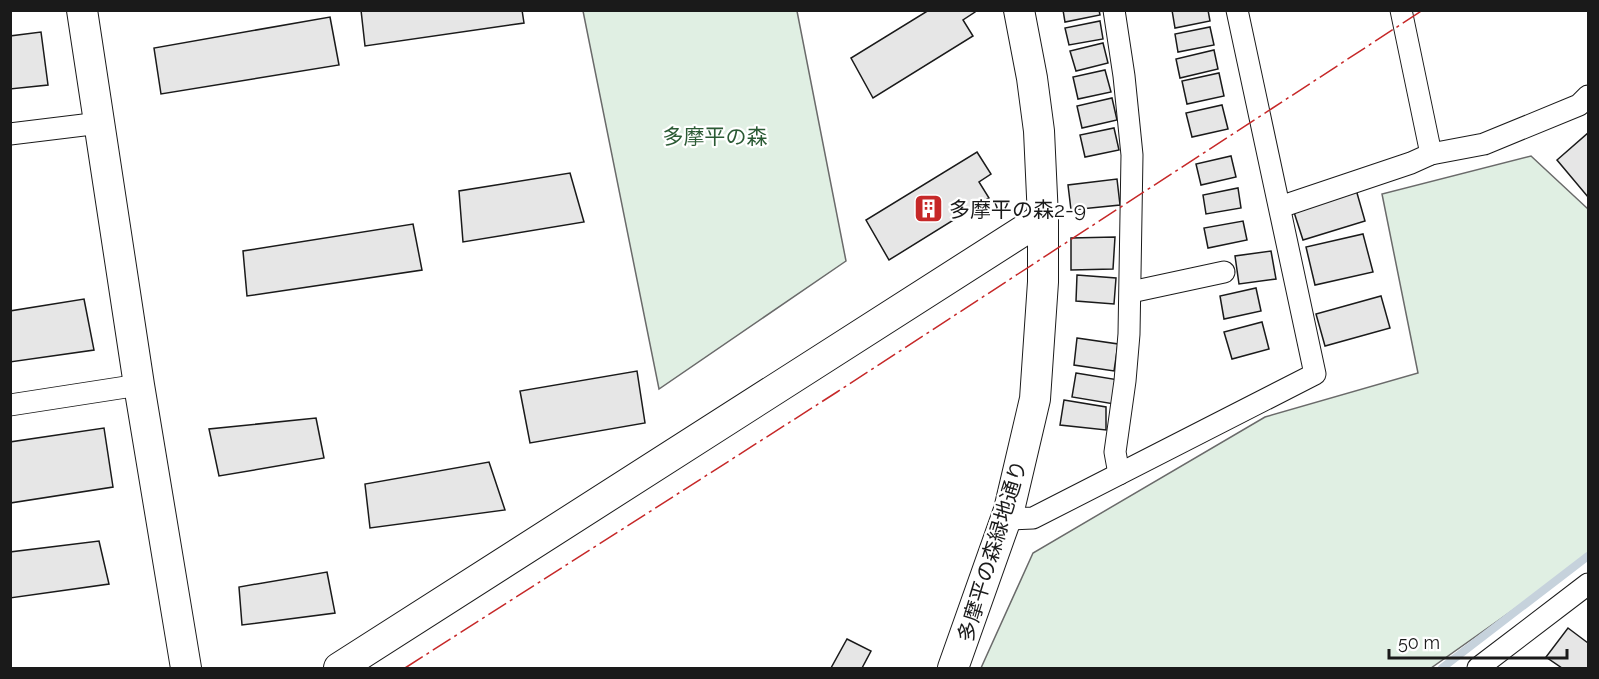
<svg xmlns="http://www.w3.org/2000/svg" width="1599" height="679" font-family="Raleway,'Noto Sans JP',sans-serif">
<rect width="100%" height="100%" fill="#fff"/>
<g fill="#e0efe3" stroke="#6a6a6a" stroke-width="1.5">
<polygon points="583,11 797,11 846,261 659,389"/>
<polygon points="1531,156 1588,209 1588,557 1431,668 981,668 1033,553 1265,417 1418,373 1382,194"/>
</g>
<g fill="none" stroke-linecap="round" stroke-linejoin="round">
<polyline stroke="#c6d2dc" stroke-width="8" points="1442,668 1588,556"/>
</g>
<g fill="#e6e6e6" stroke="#1a1a1a" stroke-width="1.5">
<polygon points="361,10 522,10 524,23 365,46"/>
<polygon points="929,10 974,10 975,12 963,20 973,36 873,98 851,58"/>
<polygon points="1063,10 1099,10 1100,15 1065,22"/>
<polygon points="1172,10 1208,10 1210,21 1175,28"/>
<polygon points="330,17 339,65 161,94 154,48"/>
<polygon points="1100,21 1103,39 1069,45 1065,28"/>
<polygon points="1210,27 1214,45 1178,52 1175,34"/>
<polygon points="41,32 48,85 10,89 10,36"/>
<polygon points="1103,43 1108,63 1076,71 1070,51"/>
<polygon points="1214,50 1218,69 1180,78 1176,59"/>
<polygon points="1105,70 1111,92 1078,99 1073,77"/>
<polygon points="1219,73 1224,96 1187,104 1182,81"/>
<polygon points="1112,98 1117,120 1082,128 1077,106"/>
<polygon points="1222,105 1228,129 1192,137 1186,113"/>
<polygon points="1114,128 1119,150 1085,157 1080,135"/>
<polygon points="1588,133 1588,197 1557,160"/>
<polygon points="977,152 991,174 979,182 989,198 889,260 866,220"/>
<polygon points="1231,156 1236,177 1201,185 1196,164"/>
<polygon points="570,173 584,222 463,242 459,191"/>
<polygon points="1117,179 1120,205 1071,210 1068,185"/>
<polygon points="1355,186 1365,221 1303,240 1292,206"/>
<polygon points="1238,188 1241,208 1206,214 1203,195"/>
<polygon points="1243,221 1247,240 1208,248 1204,228"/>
<polygon points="413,224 422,270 247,296 243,251"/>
<polygon points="1363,234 1373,272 1315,285 1306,247"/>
<polygon points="1115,237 1113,269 1071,270 1071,238"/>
<polygon points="1271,251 1276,279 1239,284 1235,256"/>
<polygon points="1077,275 1116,278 1114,304 1076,301"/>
<polygon points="1256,288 1261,311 1224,319 1220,296"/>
<polygon points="1381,296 1390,328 1325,346 1316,314"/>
<polygon points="84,299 94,350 10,362 10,311"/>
<polygon points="1262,322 1269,349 1232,359 1224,332"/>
<polygon points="1077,338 1118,344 1114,371 1074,365"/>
<polygon points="637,371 645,423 530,443 520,391"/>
<polygon points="1076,373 1119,380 1114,404 1072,397"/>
<polygon points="1064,400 1106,407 1106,430 1060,425"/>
<polygon points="316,418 324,458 219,476 209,429"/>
<polygon points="104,428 113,487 10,503 10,442"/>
<polygon points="489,462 505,510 370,528 365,484"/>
<polygon points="99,541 109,584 10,598 10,552"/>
<polygon points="327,572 335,613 242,625 239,587"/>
<polygon points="1568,628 1588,643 1588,668 1562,668 1546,657"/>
<polygon points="847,639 871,651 862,668 831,668"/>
</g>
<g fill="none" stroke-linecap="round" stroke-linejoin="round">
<defs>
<g id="street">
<polyline points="1114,10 1124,76 1132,155 1129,334 1125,381 1115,452 1119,474"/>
<polyline points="1401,10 1431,154"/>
<polyline points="10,134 100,123"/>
<polyline points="1280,207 1411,163 1431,154 1484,144 1579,105 1588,96"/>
<polyline points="1131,292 1224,272"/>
<polyline points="10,405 139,385"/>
<polyline points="1006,519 1033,518 1315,374 1237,10"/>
<polyline points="1478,668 1588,584"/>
</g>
<g id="secondary">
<polyline points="82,10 139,385 186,668"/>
<polyline points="339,668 1043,218"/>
<polyline points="953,668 1009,510 1035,399 1043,282 1043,218 1039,131 1032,78 1019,10"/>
</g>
</defs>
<use href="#street" stroke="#1a1a1a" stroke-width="23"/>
<use href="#secondary" stroke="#1a1a1a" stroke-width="32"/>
<use href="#street" stroke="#fff" stroke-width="21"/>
<use href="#secondary" stroke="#fff" stroke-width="30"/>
<polyline stroke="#c62828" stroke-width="1.5" stroke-dasharray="21 4.5 3 4.5" stroke-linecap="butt" points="405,668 837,392 1423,10"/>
</g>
<defs>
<symbol id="building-square" viewBox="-11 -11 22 22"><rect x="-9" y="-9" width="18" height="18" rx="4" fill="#c62828" stroke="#fff"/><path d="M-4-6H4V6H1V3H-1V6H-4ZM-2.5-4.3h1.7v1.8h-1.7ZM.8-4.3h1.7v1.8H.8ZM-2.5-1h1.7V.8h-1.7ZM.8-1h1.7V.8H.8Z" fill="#fff"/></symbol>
</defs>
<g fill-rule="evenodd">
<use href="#building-square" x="912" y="192" width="33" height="33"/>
</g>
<g text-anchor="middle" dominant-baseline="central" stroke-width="4.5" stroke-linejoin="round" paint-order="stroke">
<g font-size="21" fill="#2b5a34" stroke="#fff">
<text x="715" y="136">多摩平の森</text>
</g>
<g font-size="21" fill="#1a1a1a" stroke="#fff" text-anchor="start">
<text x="949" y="209">多摩平の森2-9</text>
</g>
<g font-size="21" fill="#1a1a1a" stroke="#fff">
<text transform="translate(992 551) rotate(-73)">多摩平の森緑地通り</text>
</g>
</g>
<rect width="1599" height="679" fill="none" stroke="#1a1a1a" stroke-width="24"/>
<path d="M1389 649v9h178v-9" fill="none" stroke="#1a1a1a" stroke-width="3"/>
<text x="1398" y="649" font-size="18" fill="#1a1a1a" stroke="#ffffff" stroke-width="4.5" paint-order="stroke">50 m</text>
</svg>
